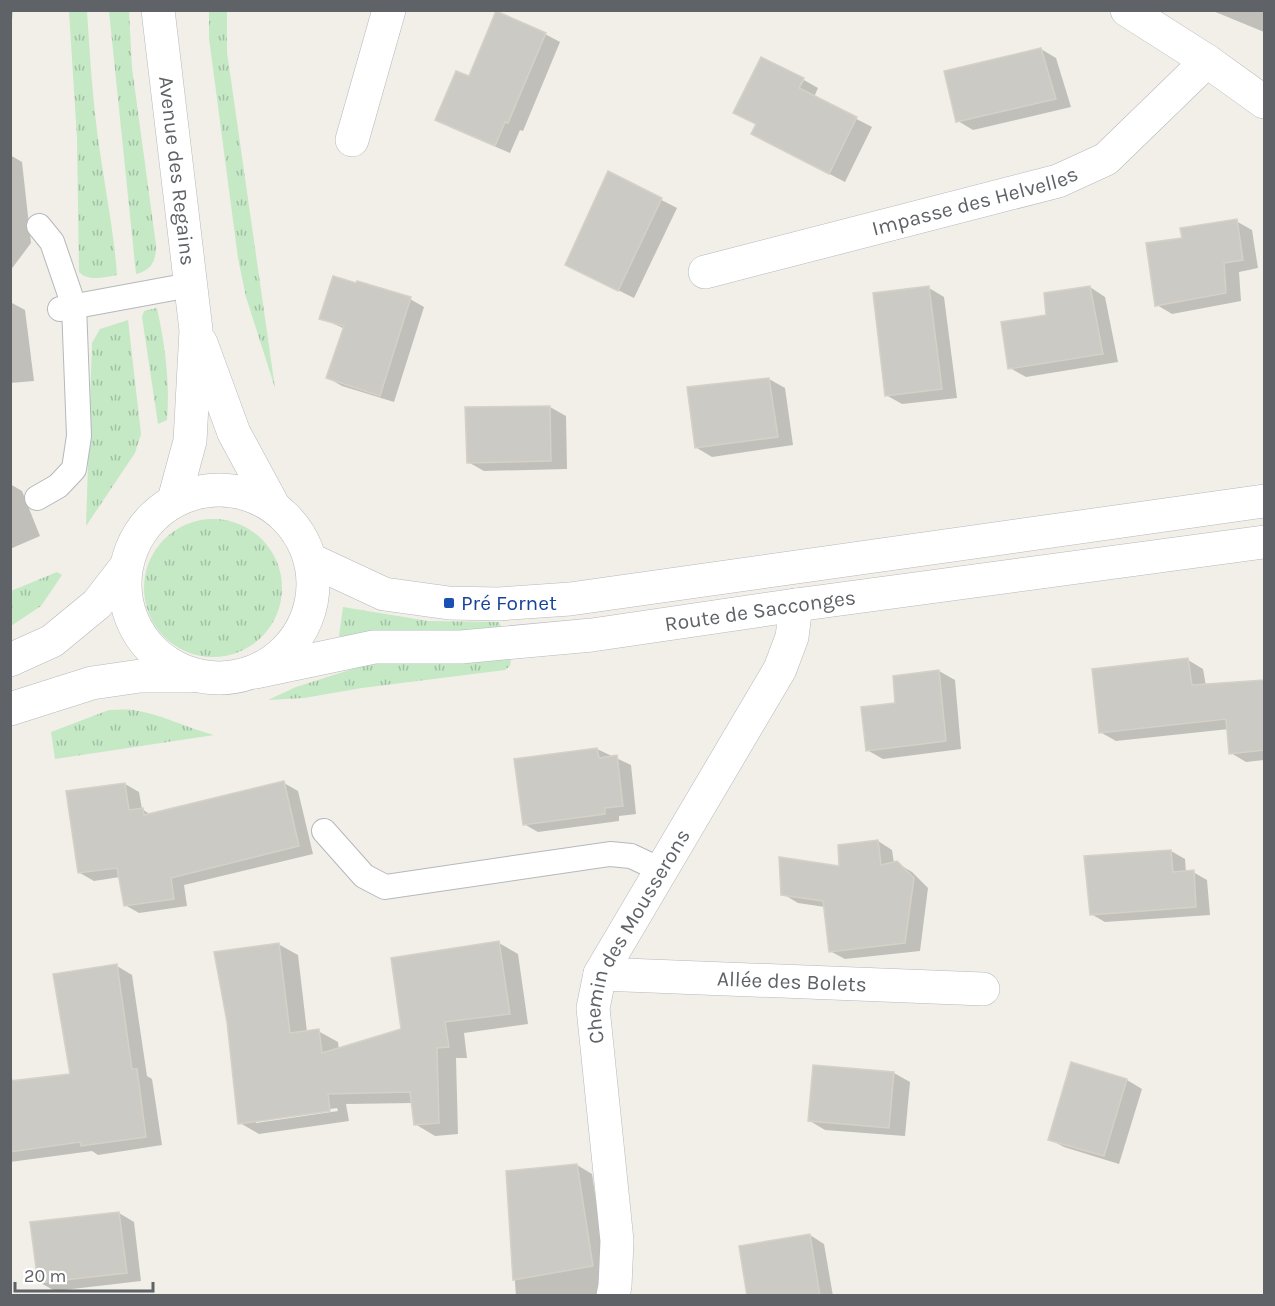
<svg xmlns="http://www.w3.org/2000/svg" width="1275" height="1306" font-family="Karla,sans-serif">
<defs>
<pattern id="grass-tufts" width="24" height="20" patternUnits="userSpaceOnUse" patternTransform="scale(1.5)"><rect width="24" height="20" fill="#c5e8c5"/><path d="M3 7l-1-3M5 7V3M7 7l1-3M15 17l-1-3M17 17v-4M19 17l1-3" fill="none" stroke="#a3c0a4"/></pattern>
</defs>
<rect width="100%" height="100%" fill="#f1efe8"/>
<g fill="url(#grass-tufts)">
<path d="M 69,11 L 87,11 C 90,58 93,106 100,152 C 106,194 114,233 117,275 C 104,277 89,282 79,272 L 77,138 Z"/>
<path d="M 109,11 L 129,11 L 132,68 L 156,245 C 156,261 152,270 136,274 Z"/>
<polygon points="209,11 227,11 227,52 275,388 246,297 238,258 209,38"/>
<path d="M 157,308 C 165,345 170,382 167,420 L 158,424 L 142,317 L 144,311 Z"/>
<polygon points="128,320 141,434 135,453 86,526 92,343 100,329"/>
<circle cx="213" cy="588" r="69"/>
<polygon points="57,572 62,575 41,606 11,626 11,591"/>
<polygon points="343,607 428,621 499,622 504,633 435,635 394,630 363,632 343,638 339,636"/>
<polygon points="511,658 510,666 505,670 362,688 304,698 268,700 296,687 362,666 385,663 476,662"/>
<path d="M 109,710 C 117,710 125,709 133,710 C 161,714 187,728 214,735 L 55,759 L 51,732 Z"/>
</g>
<g fill="#0003" fill-rule="evenodd">
<polygon points="10,10 13,10 12,20 10,20"/>
<polygon points="1211,10 1264,10 1264,32 1213,11"/>
<polygon points="545,34 560,42 523,131 520,130 510,153 452,128 437,120 470,78"/>
<polygon points="1041,49 1056,58 1071,107 973,130 958,121"/>
<polygon points="804,80 818,88 814,97 872,127 845,182 768,142"/>
<polygon points="10,155 22,162 31,243 10,271"/>
<polygon points="609,173 677,208 634,298 567,265"/>
<polygon points="1236,221 1252,230 1258,268 1239,272 1241,301 1172,314 1157,305 1183,239"/>
<polygon points="1090,287 1105,297 1118,362 1026,377 1010,368 1048,316"/>
<polygon points="929,288 944,297 957,398 902,404 886,395"/>
<polygon points="410,299 424,307 394,402 342,386 328,378 345,329 321,318"/>
<polygon points="10,302 25,310 34,381 10,383"/>
<polygon points="769,379 785,388 793,445 712,457 697,448"/>
<polygon points="550,407 566,416 567,469 484,471 468,462"/>
<polygon points="10,484 22,491 40,536 10,549"/>
<polygon points="1188,660 1203,669 1206,686 1264,681 1264,760 1246,762 1231,753 1229,729 1116,741 1100,732"/>
<polygon points="939,671 955,680 961,749 883,759 867,750"/>
<polygon points="597,749 631,765 636,814 619,816 619,821 538,832 524,824"/>
<polygon points="284,783 298,791 313,854 184,885 187,906 139,913 125,905 120,877 94,881 80,873 125,784 139,792 142,809 151,815"/>
<polygon points="878,841 892,850 894,863 897,863 912,872 928,888 920,951 845,959 830,951 825,907 798,903 783,894 841,868"/>
<polygon points="1171,851 1185,859 1186,873 1193,872 1207,880 1210,915 1105,922 1091,914 1086,858"/>
<path d="M 499,943 L 518,954 L 528,1024 L 464,1033 L 467,1058 L 456,1058 L 458,1134 L 435,1136 L 415,1124 L 413,1103 L 346,1104 L 349,1121 L 259,1134 L 240,1123 L 278,944 L 298,955 L 307,1032 L 318,1031 L 338,1042 L 339,1050 L 403,1030 ZM 337,1108 L 338,1111 L 256,1123 L 256,1120 Z"/>
<polygon points="117,966 132,975 147,1076 152,1079 162,1145 98,1155 92,1151 10,1162 10,1067 13,1083 71,1075"/>
<polygon points="1072,1064 1127,1080 1142,1089 1119,1164 1064,1147 1049,1139"/>
<polygon points="815,1066 894,1073 910,1082 905,1136 825,1130 810,1121"/>
<polygon points="577,1165 592,1174 607,1272 600,1296 516,1296 507,1172"/>
<polygon points="119,1213 134,1222 141,1281 55,1291 39,1282"/>
<polygon points="810,1235 824,1244 833,1296 749,1296"/>
</g>
<g fill="#cccac5" stroke="#d6d1c6" stroke-width="1.5">
<polygon points="496,11 546,33 508,123 505,122 495,146 435,120 456,71 469,76"/>
<polygon points="1041,48 1056,99 956,122 944,71"/>
<polygon points="761,57 804,78 799,88 857,117 829,174 751,134 756,124 733,113"/>
<polygon points="608,171 662,198 618,291 565,265"/>
<polygon points="1237,219 1243,260 1224,263 1226,293 1155,306 1146,243 1182,238 1180,228"/>
<polygon points="333,276 356,283 357,281 411,297 380,396 326,378 344,326 319,319"/>
<polygon points="929,286 942,389 885,396 873,293"/>
<polygon points="1090,286 1103,354 1008,369 1001,322 1046,315 1044,293"/>
<polygon points="769,378 778,437 695,448 687,387"/>
<polygon points="550,406 551,461 467,463 465,407"/>
<polygon points="1188,658 1192,685 1264,680 1264,750 1229,754 1226,719 1099,733 1092,669"/>
<polygon points="939,670 946,741 866,751 861,707 895,703 893,676"/>
<polygon points="597,748 599,758 617,755 623,806 605,808 605,814 523,825 514,759"/>
<polygon points="284,781 299,846 171,878 174,899 124,906 117,868 78,873 66,791 125,783 129,810 143,808 144,815"/>
<polygon points="878,840 881,865 897,861 914,878 905,943 829,952 823,901 781,895 779,857 839,866 838,845"/>
<polygon points="1171,850 1173,872 1194,870 1196,907 1090,915 1084,856"/>
<polygon points="499,941 510,1014 445,1022 449,1047 437,1048 439,1123 414,1125 410,1092 328,1094 330,1111 238,1124 227,1022 214,952 279,943 290,1033 319,1029 322,1053 401,1029 391,958"/>
<polygon points="117,964 132,1069 137,1069 146,1137 81,1146 80,1142 10,1152 10,1081 70,1074 53,974"/>
<polygon points="1071,1062 1127,1079 1104,1156 1048,1140"/>
<polygon points="813,1065 894,1072 889,1128 808,1121"/>
<polygon points="577,1164 593,1266 513,1280 506,1171"/>
<polygon points="119,1212 127,1273 38,1283 30,1222"/>
<polygon points="810,1234 820,1296 747,1296 739,1246"/>
</g>
<g fill="none" stroke-linecap="round" stroke-linejoin="round">
<defs>
<g id="service">
<polyline points="60,309 190,285"/>
<polyline points="37,498 58,486 74,469 79,436 74,306 52,242 39,226"/>
<polyline points="324,831 364,876 385,887 610,854 631,856 661,870"/>
</g>
<g id="minor">
<polyline points="1127,10 1207,61 1264,102"/>
<polyline points="352,140 389,10"/>
<path id="s1" d="M 705,272 L 1058,181 L 1106,159 L 1207,61"/>
<path id="s2" d="M 600,974 L 983,989"/>
<path id="s3" d="M 613,1296 L 615,1286 L 617,1241 L 593,1008 L 600,974 L 780,669 L 792,637 L 796,605"/>
</g>
<g id="tertiary">
<path id="s4" d="M 158,10 L 196,330 L 190,441 L 174,500"/>
<polyline points="201,343 234,433 273,505"/>
<circle cx="219" cy="584" r="94"/>
<polyline points="311,560 384,594 449,603 498,604 570,599 1264,501"/>
<polyline points="10,660 52,641 97,604 125,568"/>
<path id="s5" d="M 255,672 L 374,647 L 461,647 L 592,635 L 796,605 L 1264,542"/>
<polyline points="10,709 92,683 140,676 190,676"/>
</g>
</defs>
<use href="#service" stroke="#b5b8bc" stroke-width="26"/>
<use href="#minor" stroke="#b5b8bc" stroke-width="34"/>
<use href="#tertiary" stroke="#b5b8bc" stroke-width="34"/>
<use href="#service" stroke="#fff" stroke-width="24"/>
<use href="#minor" stroke="#fff" stroke-width="33"/>
<use href="#tertiary" stroke="#fff" stroke-width="33"/>
</g>
<rect fill="#1a4fb4" stroke="#fff" stroke-width="2" x="443" y="597" width="12" height="12" rx="3"/>
<g text-anchor="middle" dominant-baseline="central" stroke-width="5" stroke-linejoin="round" paint-order="stroke">
<g font-size="21" fill="#5f6368" stroke="#fff">
<text stroke="none"><textPath href="#s4" startOffset="162">Avenue des Regains</textPath></text>
<text stroke="none"><textPath href="#s1" startOffset="279">Impasse des Helvelles</textPath></text>
<text stroke="none"><textPath href="#s5" startOffset="510">Route de Sacconges</textPath></text>
<text stroke="none"><textPath href="#s3" startOffset="372">Chemin des Mousserons</textPath></text>
<text stroke="none"><textPath href="#s2" startOffset="192">Allée des Bolets</textPath></text>
</g>
<g font-size="21" fill="#164399" stroke="#fff" text-anchor="start">
<text x="461" y="603">Pré Fornet</text>
</g>
</g>
<rect width="1275" height="1306" fill="none" stroke="#5f6368" stroke-width="24"/>
<path d="M15 1282v9h138v-9" fill="none" stroke="#5f6368" stroke-width="3"/>
<text x="24" y="1282" font-size="18" fill="#5f6368" stroke="#ffffff" stroke-width="4.5" paint-order="stroke">20 m</text>
</svg>
